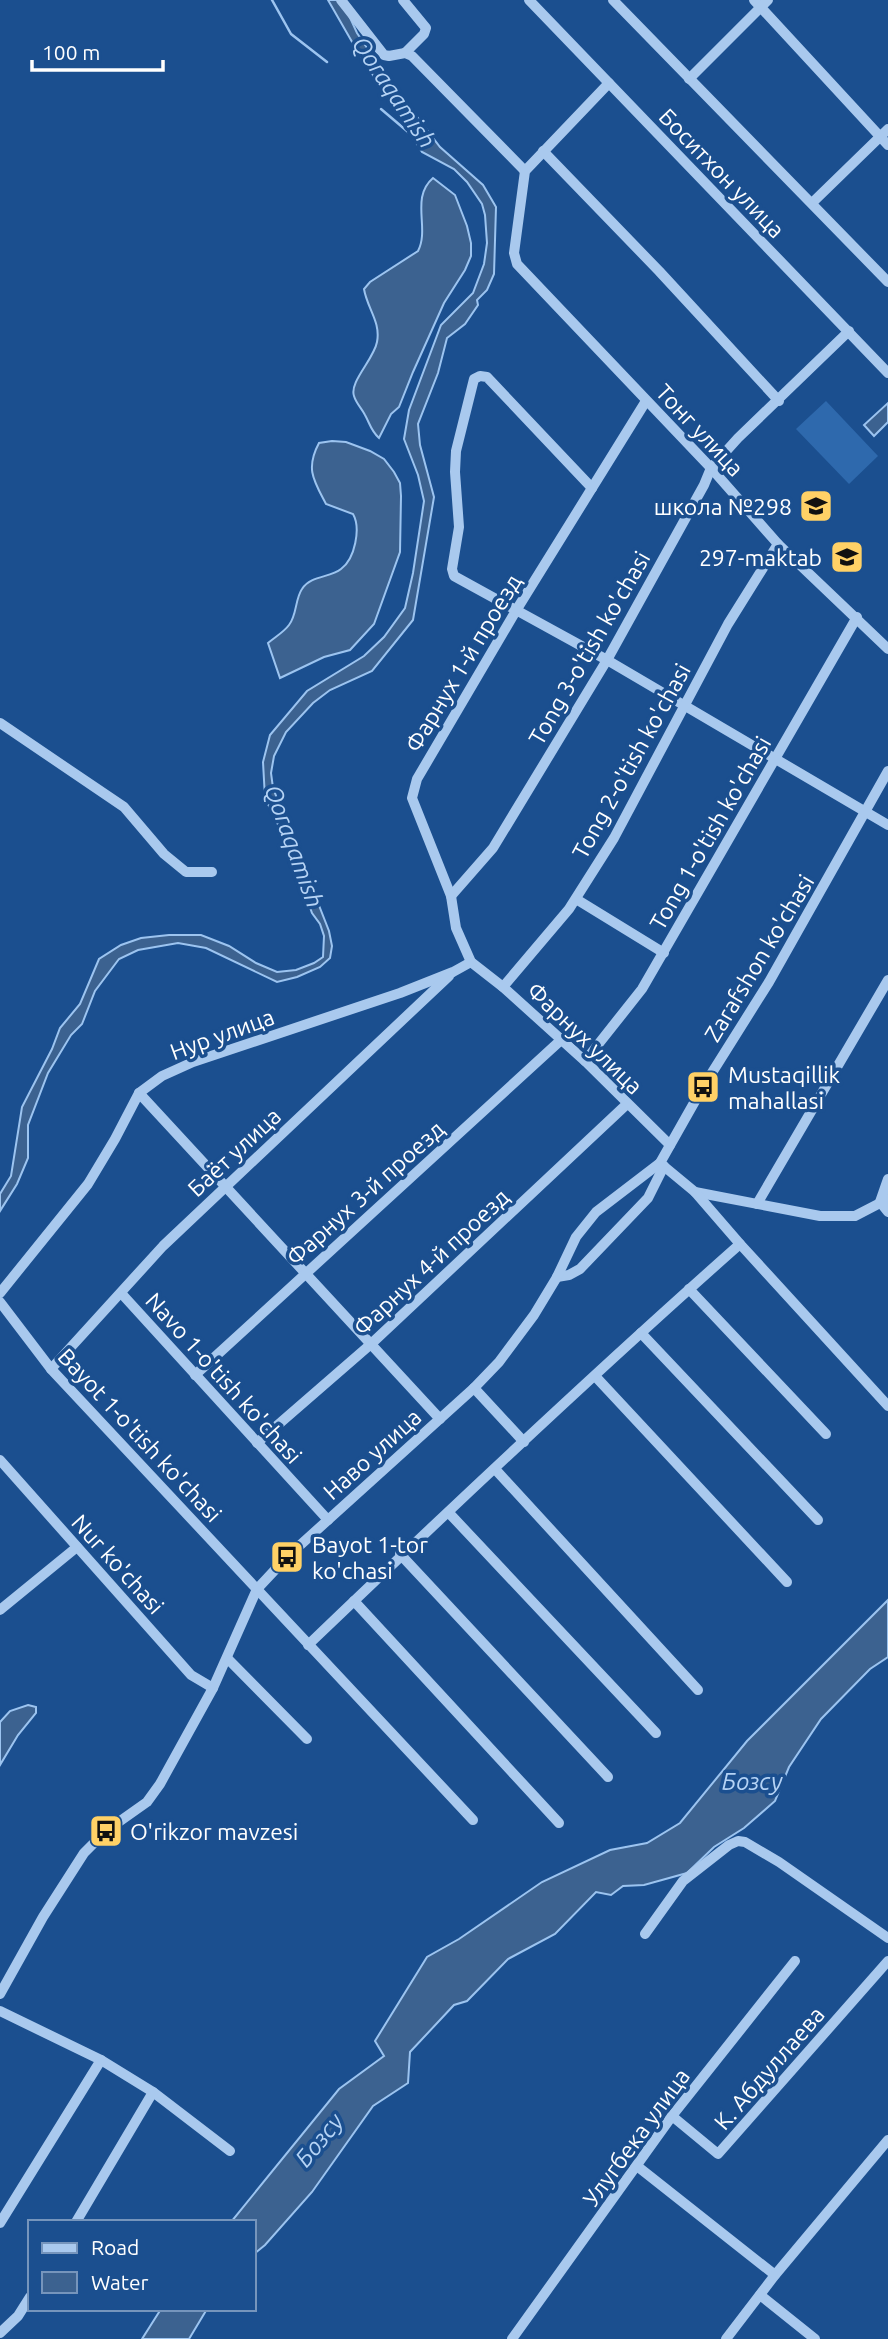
<svg xmlns="http://www.w3.org/2000/svg" width="888" height="2339" font-family="Ubuntu,sans-serif">
<rect width="100%" height="100%" fill="#1b4f8f"/>
<polygon fill="#2e69ad" points="826,401 878,456 849,484 796,429"/>
<g fill="#3c6290" stroke="#9cc4f0" stroke-width="2">
<polygon points="328,0 342,0 357,33 382,70 391,89 408,105 440,147 483,185 496,207 494,274 487,290 477,300 478,305 465,324 447,338 438,373 418,424 420,445 434,497 413,620 372,671 330,690 313,703 286,732 274,756 271,773 273,788 329,931 332,946 330,958 320,967 297,977 277,982 206,948 178,943 138,950 119,959 95,991 82,1024 71,1035 48,1073 28,1125 28,1158 17,1184 0,1211 0,1194 11,1176 22,1107 52,1049 60,1028 80,1004 99,959 121,945 141,938 169,935 201,935 229,946 256,963 277,972 296,970 314,963 323,957 324,936 320,924 312,913 288,845 265,798 263,762 270,735 307,691 364,656 384,637 405,608 413,573 424,501 418,475 404,439 409,410 441,325 473,293 484,264 487,243 485,215 482,204 467,182 454,169 422,152 355,47"/>
<path d="M 433,178 L 455,195 L 467,226 L 471,243 L 471,256 L 465,270 L 444,303 L 413,372 L 399,407 L 391,414 L 379,438 C 371,431 370,424 365,415 C 362,409 356,403 354,396 C 349,382 374,359 377,342 C 381,322 367,308 364,289 L 370,282 L 418,251 C 430,228 410,198 433,178 Z"/>
<polygon points="888,403 888,422 874,436 864,425"/>
<path d="M 332,441 L 346,442 L 370,451 L 384,459 L 394,472 L 400,483 L 401,496 L 400,552 L 374,624 L 350,650 L 324,657 L 280,678 L 268,643 C 275,637 284,632 289,625 C 297,615 295,599 302,589 C 311,575 330,578 341,569 C 355,559 361,528 353,514 L 326,504 C 314,481 305,469 319,443 Z"/>
<polygon points="888,1600 888,1657 870,1669 821,1719 789,1767 775,1801 744,1828 714,1847 687,1873 644,1885 623,1886 611,1895 596,1892 555,1934 508,1959 467,2001 454,2005 410,2052 408,2083 373,2106 312,2192 265,2245 254,2254 254,2222 231,2222 339,2089 384,2056 375,2041 427,1957 459,1939 542,1882 610,1850 647,1843 680,1823 747,1741"/>
<polygon points="28,1705 36,1707 36,1713 18,1735 0,1765 0,1722 10,1711"/>
<polygon points="161,2309 207,2309 189,2339 142,2339"/>
</g>
<g fill="none" stroke-linecap="round" stroke-linejoin="round">
<g stroke="#9cc4f0" stroke-width="2.5">
<polyline points="272,0 291,34 327,62"/>
<polyline points="381,109 414,137"/>
</g>
<g stroke="#a9c9ee" stroke-width="10">
<polyline points="341,0 384,55 389,56 405,53 412,56 525,171"/>
<polyline points="403,0 426,28 424,34 405,53"/>
<polyline points="529,0 888,373"/>
<polyline points="613,0 888,282"/>
<polyline points="754,0 888,145"/>
<polyline points="689,79 768,0"/>
<polyline points="609,83 525,171 514,253 517,264 711,468 778,544 888,649"/>
<polyline points="543,151 659,271 779,401"/>
<polyline points="813,202 888,129"/>
<polyline points="646,401 517,609 417,779 412,798 451,896 456,928 471,962 503,987 585,1061 670,1145"/>
<polyline points="592,488 487,377 480,376 474,379 456,451 455,472 459,527 452,569 454,576 607,660 888,825"/>
<polyline points="0,723 124,807 164,854 186,872 212,872"/>
<polyline points="451,896 493,848 607,660 704,485 711,468 738,438 849,331"/>
<polyline points="576,899 664,953"/>
<polyline points="503,987 569,909 614,838 728,624 778,544"/>
<polyline points="585,1061 642,989 857,617"/>
<polyline points="139,1093 440,1419"/>
<polyline points="660,1163 695,1192 820,1216 855,1216 888,1199"/>
<polyline points="888,1179 880,1202 888,1212"/>
<polyline points="757,1204 888,980"/>
<polyline points="740,1244 888,1406"/>
<polyline points="557,1277 569,1275 580,1269 648,1198 664,1166"/>
<polyline points="689,1289 826,1434"/>
<polyline points="0,1293 88,1184 115,1139 139,1093 162,1076 193,1062 400,993 453,972 471,962"/>
<polyline points="121,1293 328,1520"/>
<polyline points="0,1302 51,1369 473,1820"/>
<polyline points="641,1333 818,1520"/>
<polyline points="51,1369 163,1246 449,976"/>
<polyline points="195,1375 561,1040"/>
<polyline points="595,1376 787,1582"/>
<polyline points="474,1388 524,1442"/>
<polyline points="257,1443 371,1344 627,1104"/>
<polyline points="0,1460 191,1675 213,1688"/>
<polyline points="495,1469 698,1690"/>
<polyline points="449,1513 656,1733"/>
<polyline points="400,1554 608,1777"/>
<polyline points="354,1601 559,1823"/>
<polyline points="0,1610 77,1547"/>
<path d="M 308,1645 C 450,1509 593,1374 740,1244 L 695,1192"/>
<polyline points="227,1658 307,1739"/>
<polyline points="645,1934 683,1881 729,1845 738,1841 745,1842 779,1862 888,1938"/>
<polyline points="0,1994 43,1917 84,1853 106,1831 147,1802 160,1784 213,1688 257,1589 287,1557 474,1388 499,1362 534,1315 557,1277 576,1237 596,1212 660,1163 703,1087 769,982 888,771"/>
<polyline points="0,2011 101,2060 153,2092 230,2151"/>
<polyline points="672,2116 718,2154 888,1961"/>
<polyline points="637,2166 775,2275"/>
<polyline points="76,2222 153,2092"/>
<polyline points="0,2223 101,2060"/>
<polyline points="760,2295 815,2339"/>
<polyline points="0,2333 18,2316 30,2297"/>
<polyline points="512,2339 672,2116 795,1961"/>
<polyline points="726,2339 775,2275 888,2140"/>
</g>
</g>
<defs>
<symbol id="school-square" viewBox="-11 -11 22 22"><rect x="-9" y="-9" width="18" height="18" rx="4" fill="#ffd166" stroke="#1b4f8f"/><path d="M0-5L7-2L0 1L-7-2ZM-4 1L0 2.5L4 1V4Q0 6-4 4Z" fill="#111"/></symbol>
<symbol id="bus-square" viewBox="-11 -11 22 22"><rect x="-9" y="-9" width="18" height="18" rx="4" fill="#ffd166" stroke="#1b4f8f"/><path d="M-5-6H5V4H4V6H2V4H-2V6H-4V4H-5ZM-3.5-4V0h7V-4ZM-3.5 1.2v1.5H-2V1.2ZM2 1.2v1.5H3.5V1.2Z" fill="#111"/></symbol>
</defs>
<g fill-rule="evenodd">
<use href="#school-square" x="797" y="487" width="38" height="38"/>
<use href="#school-square" x="828" y="538" width="38" height="38"/>
<use href="#bus-square" x="684" y="1068" width="38" height="38"/>
<use href="#bus-square" x="268" y="1538" width="38" height="38"/>
<use href="#bus-square" x="87" y="1812" width="38" height="38"/>
</g>
<g text-anchor="middle" dominant-baseline="central" stroke-width="7" stroke-linejoin="round" paint-order="stroke">
<g font-size="23" fill="#fff" stroke="#1b4f8f">
<text transform="translate(722 173) rotate(46)">Боситхон улица</text>
<text transform="translate(700 430) rotate(47)">Тонг улица</text>
<text transform="translate(589 648) rotate(-60)">Tong 3-o'tish ko'chasi</text>
<text transform="translate(463 663) rotate(-59)">Фарнух 1-й проезд</text>
<text transform="translate(631 761) rotate(-61)">Tong 2-o'tish ko'chasi</text>
<text transform="translate(710 833) rotate(-60)">Tong 1-o'tish ko'chasi</text>
<text transform="translate(759 958) rotate(-59)">Zarafshon ko'chasi</text>
<text transform="translate(222 1034) rotate(-20)">Нур улица</text>
<text transform="translate(585 1038) rotate(44)">Фарнух улица</text>
<text transform="translate(234 1152) rotate(-43)">Баёт улица</text>
<text transform="translate(365 1193) rotate(-42)">Фарнух 3-й проезд</text>
<text transform="translate(431 1262) rotate(-43)">Фарнух 4-й проезд</text>
<text transform="translate(224 1378) rotate(48)">Navo 1-o'tish ko'chasi</text>
<text transform="translate(140 1435) rotate(47)">Bayot 1-o'tish ko'chasi</text>
<text transform="translate(372 1454) rotate(-42)">Наво улица</text>
<text transform="translate(118 1564) rotate(48)">Nur ko'chasi</text>
<text transform="translate(769 2068) rotate(-49)">К. Абдуллаева</text>
<text transform="translate(636 2137) rotate(-54)">Улугбека улица</text>
</g>
<g font-size="23" fill="#fff" stroke="#1b4f8f" text-anchor="start">
<text x="792" y="506" text-anchor="end">школа №298</text>
<text x="822" y="557" text-anchor="end">297-maktab</text>
<text x="728" y="1074">Mustaqillik<tspan x="728" dy="26">mahallasi</tspan></text>
<text x="312" y="1544">Bayot 1-tor<tspan x="312" dy="26">ko'chasi</tspan></text>
<text x="130" y="1831">O'rikzor mavzesi</text>
</g>
<g font-size="24" font-style="italic" fill="#b5d3f5" stroke="#1b4f8f">
<text transform="translate(394 92) rotate(56)">Qoraqamish</text>
<text transform="translate(294 846) rotate(70)">Qoraqamish</text>
<text x="752" y="1781">Бозсу</text>
<text transform="translate(319 2140) rotate(-51)">Бозсу</text>
</g>
</g>
<rect x="28" y="2220" width="228" height="91" fill="#1b4f8f" stroke="#7695bc" stroke-width="2"/>
<rect x="42" y="2243" width="35" height="10" fill="#a9c9ee" stroke="#7695bc" stroke-width="2"/>
<text x="91" y="2255" font-size="21" fill="#ffffff">Road</text>
<rect x="42" y="2272" width="35" height="21" fill="#3c6290" stroke="#7695bc" stroke-width="2"/>
<text x="91" y="2290" font-size="21" fill="#ffffff">Water</text>
<path d="M32 60v10h131v-10" fill="none" stroke="#ffffff" stroke-width="3.5"/>
<text x="42" y="60" font-size="21" fill="#ffffff" stroke="#1b4f8f" stroke-width="5" paint-order="stroke">100 m</text>
</svg>
